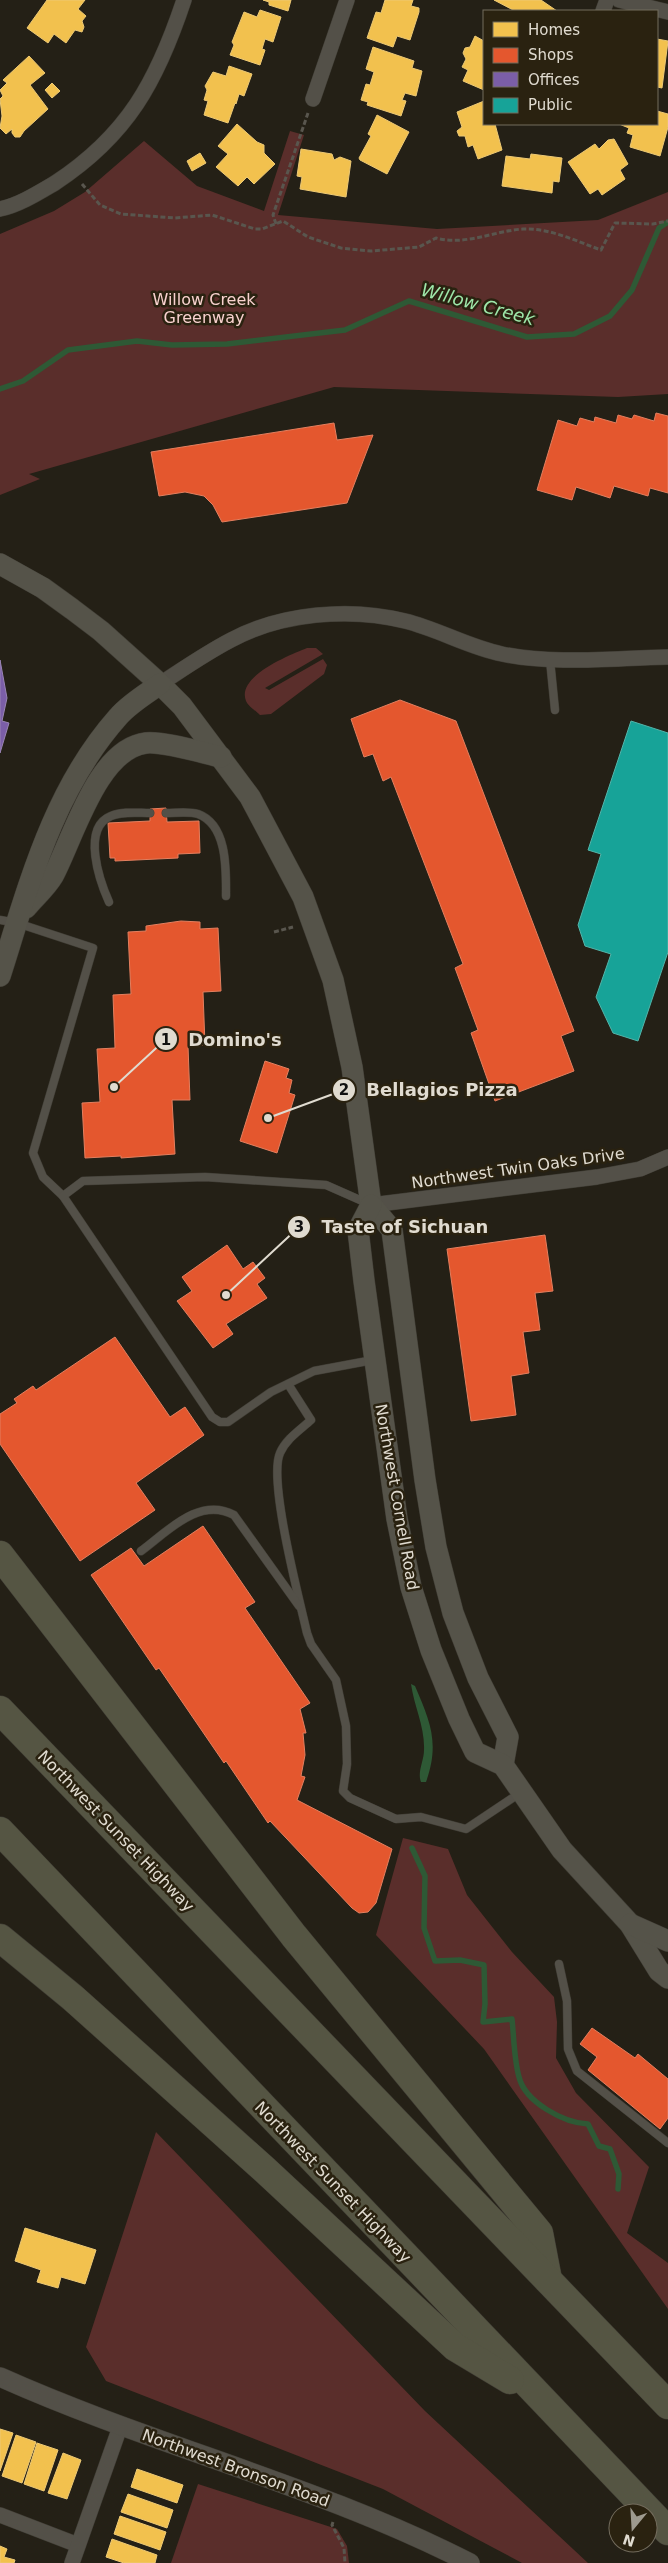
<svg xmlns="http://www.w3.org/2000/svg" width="668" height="2563" font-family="'DejaVu Sans',sans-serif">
<rect width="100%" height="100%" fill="#242016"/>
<g fill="#5a2e2b">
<polygon points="290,131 304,135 278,215 437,229 598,220 668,192 668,394 618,397 334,387 29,474 40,479 0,495 0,234 54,211 85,192 144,141 197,186 264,211"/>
<path d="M 307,648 L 316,648 L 323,654 L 265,688 L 269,690 L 323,659 L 327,665 L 324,674 L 271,714 L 260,715 C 256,711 248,706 246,701 C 236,676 290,655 307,648 Z"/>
<polygon points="403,1838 448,1849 467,1895 512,1952 554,1997 557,2022 556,2058 576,2093 649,2167 627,2233 668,2263 668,2309 484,2049 376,1935"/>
<polygon points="156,2132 425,2411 588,2563 522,2563 383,2489 106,2381 86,2347"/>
<polygon points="198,2484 337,2529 347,2546 349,2563 171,2563"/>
</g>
<path fill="#2e5935" d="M 411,1684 L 415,1686 C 430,1721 440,1743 426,1782 L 421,1782 C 417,1772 424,1761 424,1750 C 425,1727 414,1706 411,1684 Z"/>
<g fill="#f2c14e" stroke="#edc975">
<polygon points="47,0 85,0 78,9 86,16 82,21 84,27 82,32 75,30 66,43 54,34 48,43 27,28"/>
<polygon points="263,0 291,0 288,11 269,5 269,2"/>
<polygon points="385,0 413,0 411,6 419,8 419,12 410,40 397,36 393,47 367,38 376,12 381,13"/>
<polygon points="494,0 541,0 557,11 515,11"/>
<polygon points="260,10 281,17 273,42 265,39 262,49 265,50 260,65 230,55 234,45 232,42 244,12 257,17"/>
<polygon points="475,36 484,41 484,90 463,81 468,70 462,67 466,59 463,53 465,48 470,47"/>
<polygon points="657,39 668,41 662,88 657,87"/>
<polygon points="373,47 414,61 412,68 422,71 416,96 405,93 402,100 406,101 401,116 367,105 368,102 361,100 366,84 370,85 374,72 366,69"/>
<polygon points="29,56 45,73 30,85 48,109 24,131 20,137 15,137 12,133 12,129 6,134 0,128 2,116 0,99 3,96 0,90 7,83 3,80"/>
<polygon points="229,66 252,74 244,96 239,94 236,104 235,103 228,123 204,115 208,101 204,100 207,90 205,86 213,72 226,76"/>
<polygon points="52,83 60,91 52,98 45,90"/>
<polygon points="484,101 484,124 495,124 502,150 478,159 473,145 468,147 465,136 459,136 457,131 462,127 457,112"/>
<polygon points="657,111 668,114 668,127 660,156 630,147 633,135 627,133 629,128 619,124 657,124"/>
<polygon points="377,115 409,132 387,174 360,160 359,158 371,136 368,134"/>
<polygon points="237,124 257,142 264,145 264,153 275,164 254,184 247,177 238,186 216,167 228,154 218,146"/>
<polygon points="614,139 628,164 620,170 625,179 602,195 598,189 590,194 568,162 595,144 599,149 608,140"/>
<polygon points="301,149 332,154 334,160 340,157 351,161 346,197 300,189 302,177 297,176"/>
<polygon points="200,153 206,163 192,171 187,161"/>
<polygon points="531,154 562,158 559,182 553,181 552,193 502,186 506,156 530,159"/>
<polygon points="25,2228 96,2250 85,2284 61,2277 58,2288 37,2282 41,2270 15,2261"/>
<polygon points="0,2429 13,2433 0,2471"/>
<polygon points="16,2435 36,2442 22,2483 2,2476"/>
<polygon points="37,2443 58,2450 44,2491 24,2484"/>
<polygon points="63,2453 81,2460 67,2499 48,2493"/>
<polygon points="137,2469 183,2485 177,2503 131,2487"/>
<polygon points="128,2494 173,2510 167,2528 121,2512"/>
<polygon points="120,2516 166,2532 160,2550 114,2534"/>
<polygon points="112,2539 157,2555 155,2563 124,2563 106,2557"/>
<polygon points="0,2546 7,2549 4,2557 15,2560 14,2563 0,2563"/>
</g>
<g fill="#e4572e" stroke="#e37f5f">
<polygon points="656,413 668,416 668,493 650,488 648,496 614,486 610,498 576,487 572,500 537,490 558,420 577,426 580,418 594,422 595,417 616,423 618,415 632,419 634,415 654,421"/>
<polygon points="334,423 337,440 373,435 347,503 222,522 213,505 204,496 185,492 159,496 151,452"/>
<polygon points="400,700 456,721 574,1031 561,1036 574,1071 495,1101 471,1033 478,1030 455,968 463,964 391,777 383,781 373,754 364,757 351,719"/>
<polygon points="166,808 167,822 199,821 200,853 178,854 178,858 115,861 115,858 110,858 108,823 150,821 150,809"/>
<polygon points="181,921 200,922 200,929 218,928 221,991 203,992 205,1045 188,1046 190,1100 172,1100 175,1154 121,1158 121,1156 85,1158 82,1103 100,1102 97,1049 115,1048 113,995 131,994 128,932 146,931 146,926"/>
<polygon points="265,1061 289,1069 286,1078 292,1080 289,1093 295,1095 277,1153 240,1141"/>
<polygon points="545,1235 553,1291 535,1293 540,1330 523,1332 529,1373 511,1376 516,1415 471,1421 447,1249"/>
<polygon points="227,1245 243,1269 253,1262 265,1278 257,1284 267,1298 226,1324 233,1334 213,1348 177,1301 192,1291 182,1277"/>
<polygon points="115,1337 170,1417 185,1407 204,1435 136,1483 155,1510 80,1561 0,1444 0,1414 17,1403 14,1399 33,1386 36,1390"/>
<polygon points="203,1526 255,1602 245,1608 310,1703 300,1709 306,1733 303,1733 305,1755 301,1776 305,1777 297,1800 392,1849 376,1903 368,1912 359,1913 352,1908 270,1821 268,1823 226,1761 224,1763 159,1668 156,1670 91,1575 131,1548 144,1566"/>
<polygon points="592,2028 635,2058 638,2054 668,2079 668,2118 660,2129 588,2070 597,2057 580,2044"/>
</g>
<polygon fill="#7b5ea7" stroke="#9984b3" points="0,660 7,698 2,721 9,723 0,753"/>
<polygon fill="#17a398" stroke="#53b4a9" points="631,721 668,733 668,952 638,1041 613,1033 596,997 611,954 585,946 578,925 601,854 588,850"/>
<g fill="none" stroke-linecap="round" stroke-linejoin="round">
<g stroke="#2e5935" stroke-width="5.5">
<polyline points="0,389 23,381 68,350 137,341 172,345 227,344 345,330 409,301 527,337 574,334 610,316 632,290 659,228 668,222"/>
<path d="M 412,1848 L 425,1876 L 424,1928 L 435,1961 L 460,1960 L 484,1965 L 485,2004 L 483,2022 L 512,2019 C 514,2038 514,2059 519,2077 C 525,2102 564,2123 588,2124 L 599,2146 L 610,2149 L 619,2174 L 618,2189"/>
</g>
<defs>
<g id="service">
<polyline points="550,660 555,710"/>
<path d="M 166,813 C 176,813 189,811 198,814 C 228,825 226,871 226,896"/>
<path d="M 109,902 C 100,882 81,828 111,816 C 122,811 138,813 150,813"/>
<polyline points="0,920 17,923 93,948 33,1153 43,1177 63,1196"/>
<polyline points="369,1204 326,1185 205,1177 83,1181 63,1196 212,1417 220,1422 228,1422 271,1392 314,1371 373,1360"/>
<path d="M 288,1384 L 311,1420 C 300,1430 286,1439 280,1453 C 268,1480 299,1598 307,1633 L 311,1644 L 336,1680 L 346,1726 L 347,1764 L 343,1791 L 350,1798 L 396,1819 L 421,1817 L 466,1829 L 520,1793"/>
<path d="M 141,1551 C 167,1532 199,1496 234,1515 L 299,1606"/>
<polyline points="559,1964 567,2001 568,2049 577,2071 668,2143"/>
</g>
<g id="minor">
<polyline points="619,0 668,12"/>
<polyline points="603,11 607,0"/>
<polyline points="313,99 347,0"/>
<path d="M 0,209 C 19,205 38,193 55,183 C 128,135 157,81 184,0"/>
<path d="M 160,684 C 183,669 206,653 231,640 C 281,613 350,607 405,621 C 438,629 468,647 502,654 C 555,665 613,658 668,657"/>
<polyline points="371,1205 597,1177 640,1169 668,1157"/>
<polyline points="0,2515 78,2545"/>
<polyline points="72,2563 120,2427"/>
</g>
<path id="tertiary" d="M 0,2377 C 154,2446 320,2486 470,2563"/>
<g id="secondary">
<polyline points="0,564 43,588 72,609 101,631 160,684 182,706 250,797 303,897 333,980 352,1067 371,1205 392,1230 425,1480 436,1547 453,1613 478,1678 508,1737 503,1765"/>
<path d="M 26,908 C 34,898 46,888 53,876 C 73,839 97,749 146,743 C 163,741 203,753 221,757"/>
<path d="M 0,976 C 29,885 53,790 118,717 C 129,704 146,694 160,684"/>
<polyline points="371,1205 358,1230 364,1281 397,1519 411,1587 431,1650 459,1719 475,1752 503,1765 562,1850 630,1924 659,1971 668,1978"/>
<polyline points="630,1924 668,1941"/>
</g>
<g id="motorway">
<polyline points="0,1555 294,1936 539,2233 548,2280"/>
<polyline points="0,1710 668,2405"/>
<polyline points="0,1831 668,2531"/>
<polyline points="0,1938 73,1998 265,2170 455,2347 510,2380"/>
</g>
</defs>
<use href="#service" stroke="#3f3c34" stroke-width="9"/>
<use href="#minor" stroke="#3f3c34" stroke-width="16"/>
<use href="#tertiary" stroke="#3f3c34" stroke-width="20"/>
<use href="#secondary" stroke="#3f3c34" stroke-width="22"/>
<use href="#motorway" stroke="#3f3c34" stroke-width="29"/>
<g stroke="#59564e" stroke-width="3" stroke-dasharray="5 2.5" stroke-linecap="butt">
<path d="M 82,184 L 100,205 L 121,214 L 175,218 L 212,215 L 255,229 L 262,229 L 283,221 L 308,237 L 341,248 L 371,251 L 419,247 L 436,238 C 465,246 494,231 523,229 C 550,228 576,241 601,250 L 615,223 L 653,224 L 668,221"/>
<polyline points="276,224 273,215 308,113"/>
<polyline points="274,932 293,927"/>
<polyline points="333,2522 332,2525 344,2548 345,2563"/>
</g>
<use href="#service" stroke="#535048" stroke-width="8"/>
<use href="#minor" stroke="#535048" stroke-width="15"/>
<use href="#tertiary" stroke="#535048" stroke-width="19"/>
<use href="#secondary" stroke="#555349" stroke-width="21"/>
<use href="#motorway" stroke="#555543" stroke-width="28"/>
</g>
<g text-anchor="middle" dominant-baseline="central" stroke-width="5" stroke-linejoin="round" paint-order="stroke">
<g font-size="16" fill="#f8d1ce" stroke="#2a2210">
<text x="204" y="299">Willow Creek<tspan x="204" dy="18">Greenway</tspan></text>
</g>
<g font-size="16" fill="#e0dbd0" stroke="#2a2210">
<text transform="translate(518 1168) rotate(-8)">Northwest Twin Oaks Drive</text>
<text transform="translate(397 1497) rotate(80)">Northwest Cornell Road</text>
<text transform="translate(116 1831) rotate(46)">Northwest Sunset Highway</text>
<text transform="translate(333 2182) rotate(46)">Northwest Sunset Highway</text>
<text transform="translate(236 2468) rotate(20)">Northwest Bronson Road</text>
</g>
<g font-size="18" font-style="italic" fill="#9ee7a9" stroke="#2a2210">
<text transform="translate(478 304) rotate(15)">Willow Creek</text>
</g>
</g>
<path fill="none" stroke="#e0dbd0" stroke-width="2" d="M114 1087L166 1039M268 1118L344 1090M226 1295L299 1227"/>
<g fill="#e0dbd0" stroke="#2a2210" stroke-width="2">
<circle cx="114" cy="1087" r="5"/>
<circle cx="268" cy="1118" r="5"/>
<circle cx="226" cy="1295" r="5"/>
<circle cx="166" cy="1039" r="12"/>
<circle cx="344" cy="1090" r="12"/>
<circle cx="299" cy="1227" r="12"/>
</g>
<g font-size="15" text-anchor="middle" font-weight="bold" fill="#111">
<text x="166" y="1045">1</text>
<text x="344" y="1095">2</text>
<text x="299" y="1232">3</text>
</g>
<g font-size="18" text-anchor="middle" font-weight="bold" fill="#e0dbd0" stroke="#2a2210" stroke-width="5" stroke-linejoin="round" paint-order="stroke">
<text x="235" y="1046">Domino's</text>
<text x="442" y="1096">Bellagios Pizza</text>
<text x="405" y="1233">Taste of Sichuan</text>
</g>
<rect x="483" y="10" width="175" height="115" fill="#2a2210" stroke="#736c5d"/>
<rect x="493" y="22" width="25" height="15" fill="#f2c14e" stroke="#736c5d"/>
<text x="528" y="35" font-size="15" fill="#e0dbd0">Homes</text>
<rect x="493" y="48" width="25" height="15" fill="#e4572e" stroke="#736c5d"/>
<text x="528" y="60" font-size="15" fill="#e0dbd0">Shops</text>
<rect x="493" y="72" width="25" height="15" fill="#7b5ea7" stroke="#736c5d"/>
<text x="528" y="85" font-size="15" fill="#e0dbd0">Offices</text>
<rect x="493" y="98" width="25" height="15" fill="#17a398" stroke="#736c5d"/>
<text x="528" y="110" font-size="15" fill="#e0dbd0">Public</text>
<g transform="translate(633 2528) rotate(198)"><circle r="24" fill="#2a2210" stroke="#736c5d"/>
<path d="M0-4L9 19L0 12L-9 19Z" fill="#9e9a8f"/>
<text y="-8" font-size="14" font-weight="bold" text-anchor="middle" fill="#e0dbd0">N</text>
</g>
</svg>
